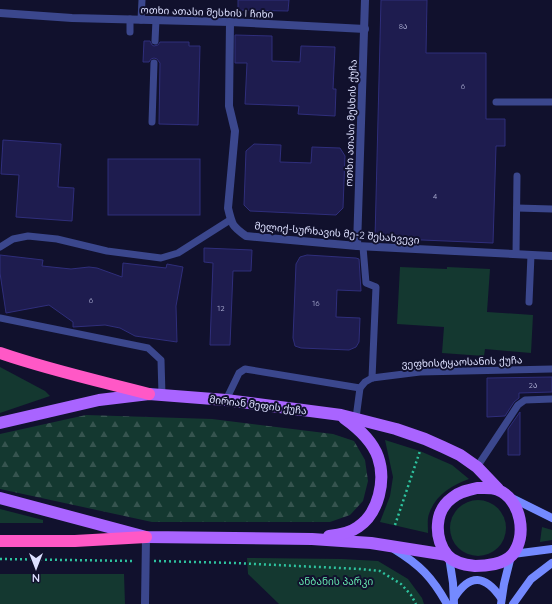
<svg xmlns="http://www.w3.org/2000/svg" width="552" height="604" font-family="Quicksand,'Noto Sans Georgian',sans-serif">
<defs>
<pattern id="forest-firs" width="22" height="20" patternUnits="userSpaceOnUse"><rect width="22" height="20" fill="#143830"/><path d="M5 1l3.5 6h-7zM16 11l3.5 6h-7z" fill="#36544f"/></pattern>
</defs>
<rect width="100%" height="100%" fill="#11112d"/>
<g fill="#143830">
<polygon points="400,267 447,269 447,267 490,269 487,312 533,315 531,353 485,349 484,356 442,353 444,327 397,324"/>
<polygon points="0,367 45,391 50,396 0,413"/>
<path d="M 385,440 L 420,451 L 452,465 L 469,479 C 452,485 435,495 429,514 C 427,519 428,527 428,533 L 380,522 L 390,496 L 393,477 Z"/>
<circle cx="478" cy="528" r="28"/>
<polygon points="0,509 43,520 43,523 0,523"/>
<polygon points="542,527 552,530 552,540 540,542"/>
<polygon points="247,558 342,559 378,561 408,579 422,598 424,604 279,604 248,574"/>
<polygon points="0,574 124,574 125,604 0,604"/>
</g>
<polygon fill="url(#forest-firs)" points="86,415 212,419 333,434 354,441 365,460 368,481 363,501 350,515 330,522 152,522 0,489 0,434"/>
<g fill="#1e1c4f" stroke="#2f2e7b">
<polygon points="238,0 289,0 288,11 238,10"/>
<polygon points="381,0 427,0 426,53 486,53 486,119 505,119 505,146 496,146 493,243 375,238"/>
<polygon points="235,35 272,36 272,61 300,62 301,46 335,47 333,89 336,89 335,116 298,114 299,106 245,104 247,63 235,63"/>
<polygon points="144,41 150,41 152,45 154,46 158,45 160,42 189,42 189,46 200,46 198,125 159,124 160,63 157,59 154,58 151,59 149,62 143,62"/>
<polygon points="3,140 61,144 58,187 74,188 72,221 16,217 19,175 1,174"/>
<polygon points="254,144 281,145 280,162 311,163 312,147 340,148 345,156 343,208 336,215 250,211 244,205 246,151"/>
<rect x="108" y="159" width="92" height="56"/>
<polygon points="204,248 252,250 251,271 233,271 230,345 210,345 213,263 204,262"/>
<polygon points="0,255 43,260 42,266 71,269 89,267 97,268 122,277 123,263 166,268 167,264 183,267 176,306 177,342 135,336 120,328 105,325 73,327 73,322 49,305 6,313 0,273"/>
<polygon points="307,255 356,258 359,259 361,291 337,290 336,317 360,318 359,342 356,347 349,350 301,348 295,346 293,338 296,264 300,257"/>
<polygon points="552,377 552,392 519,393 519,398 514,402 505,416 487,417 487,378"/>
<polygon points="520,412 520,455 508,455 508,429"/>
</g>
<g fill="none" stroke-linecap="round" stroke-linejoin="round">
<g stroke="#2ec39f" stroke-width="2.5" stroke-dasharray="2 3" stroke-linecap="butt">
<polyline points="395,525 420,451"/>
<polyline points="0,559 135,561"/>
<polyline points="154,561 235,563 360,569 380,571 401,584 411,595 416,604"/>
</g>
<g stroke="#3b478d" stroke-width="7">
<polyline points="141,20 142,0"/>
<polyline points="130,32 130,19"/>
<polyline points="155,41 156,20"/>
<polyline points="496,102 552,102"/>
<polyline points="152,122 154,63"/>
<polyline points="517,208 552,209"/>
<polyline points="0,247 13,239 28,236 57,239 107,251 161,258 178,253 230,220"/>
<polyline points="363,247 366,283 376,287 372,378"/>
<polyline points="516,254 517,176"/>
<polyline points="529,302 531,255"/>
<polyline points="0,318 148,348 161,360 162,395"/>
<polyline points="226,400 239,373 245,369 360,388"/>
<polyline points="356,418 360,388 365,382 372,378 420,372 552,369"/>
<polyline points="477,467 518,405 525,400 552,399"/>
</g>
<g stroke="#3b478d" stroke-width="8">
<polyline points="0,13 72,18 230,22 365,29"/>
<path d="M 230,22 L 229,106 L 235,131 L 228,208 C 232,225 232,226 246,236 L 357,246 L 552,256"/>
<polyline points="357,246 365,0"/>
<polyline points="145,604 146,537"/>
</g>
<g stroke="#748aff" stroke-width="8">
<polyline points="510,497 552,518"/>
<path d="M 394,549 C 420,565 432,577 447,604"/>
<polyline points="513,554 552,549"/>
<polyline points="449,557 453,583 454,604"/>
<path d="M 454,598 C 470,573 485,575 501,598"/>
<polyline points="501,604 504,584 511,556"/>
<polyline points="513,604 531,579 552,563"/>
</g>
<g stroke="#a964ff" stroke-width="12">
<polyline points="0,423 99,400 149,394 226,400 341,415 396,429 425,439 443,447 460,455 477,467 498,489"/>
<path d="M 477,488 C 484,488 492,487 498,490 C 521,499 528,537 512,555 C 504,564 486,566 475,566 C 465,565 453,562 447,555 C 434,538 434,511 452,498 C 459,492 468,490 477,488 Z"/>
<polyline points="0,498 146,537 312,539 371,543 447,555"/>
<path d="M 329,536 C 338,535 350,533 358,527 C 379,513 386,480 378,457 C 372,440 358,428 344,418"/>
</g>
<g stroke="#ff58c6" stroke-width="12">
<path d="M 0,353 C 49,370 99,381 149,394"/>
<polyline points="0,541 75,541 146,537"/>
</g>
</g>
<g text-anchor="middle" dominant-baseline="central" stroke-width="4" stroke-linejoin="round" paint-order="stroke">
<g font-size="8" fill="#adafd3">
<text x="403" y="26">8ა</text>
<text x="463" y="86">6</text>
<text x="435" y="196">4</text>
<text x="91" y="300">6</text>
<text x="316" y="303">16</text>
<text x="221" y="308">12</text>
<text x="533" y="385">2ა</text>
</g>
<g font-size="10" fill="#dde0ff" stroke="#11112d">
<text transform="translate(207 12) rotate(2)">ოთხი ათასი მესხის I ჩიხი</text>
<text transform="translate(351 123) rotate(-88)">ოთხი ათასი მესხის ქუჩა</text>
<text transform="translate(337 233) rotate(5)">მელიქ-სურხავის მე-2 შესახვევი</text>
<text transform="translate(462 362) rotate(-2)">ვეფხისტყაოსანის ქუჩა</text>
<text transform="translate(258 405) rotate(7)">მირიან მეფის ქუჩა</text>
</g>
<g font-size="10" fill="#64e4ad" stroke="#11112d">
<text x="336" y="581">ანბანის პარკი</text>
</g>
</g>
<g transform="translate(36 568) rotate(180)" stroke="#11112d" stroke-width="3" paint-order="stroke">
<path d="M0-3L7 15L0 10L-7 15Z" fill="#dde0ff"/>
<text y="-6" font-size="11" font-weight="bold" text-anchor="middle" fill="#dde0ff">N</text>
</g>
</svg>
